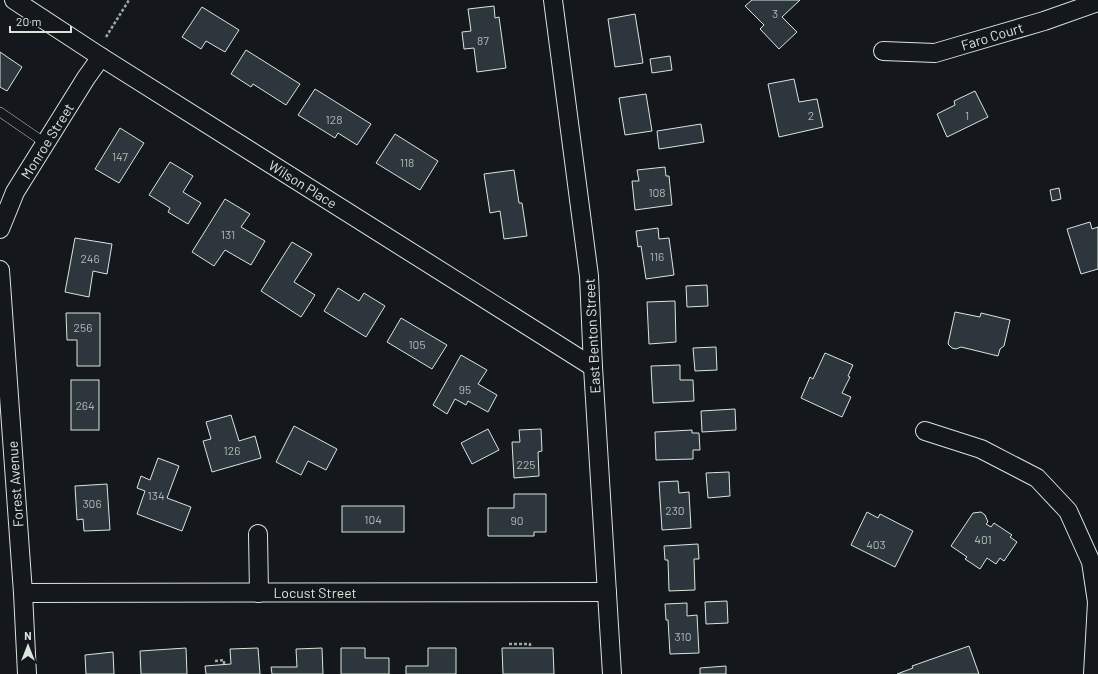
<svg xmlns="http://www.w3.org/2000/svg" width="1098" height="674" font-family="Barlow,sans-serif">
<rect width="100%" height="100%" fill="#14181c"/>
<g fill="#2c363c" stroke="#d8e6dc">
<polygon points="752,0 800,0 782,17 797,32 779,49 760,29 764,25 745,6"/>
<polygon points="494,6 495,18 499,17 506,68 477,72 474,48 464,49 462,32 471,31 468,9"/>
<polygon points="202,7 239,30 225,52 206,41 201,49 182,37"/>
<polygon points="635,14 643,63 615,67 608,19"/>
<polygon points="246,50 300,84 286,105 253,84 251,87 231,74"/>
<polygon points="0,52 22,67 7,91 0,87"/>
<polygon points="670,56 672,70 652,73 650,59"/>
<polygon points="794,79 799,102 817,99 823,127 779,137 768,84"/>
<polygon points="315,89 371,124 357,145 338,133 335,138 298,115"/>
<polygon points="975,91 988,117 947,137 937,114 955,105 954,101"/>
<polygon points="646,94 652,131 625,135 619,98"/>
<polygon points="701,124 704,142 659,149 657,131"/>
<polygon points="120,128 144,143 119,183 95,169"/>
<polygon points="395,134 438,161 420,190 376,163"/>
<polygon points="170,162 193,176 183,192 201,203 188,224 168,212 170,208 149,195"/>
<polygon points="665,167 666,176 669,176 672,205 635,210 632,181 639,181 637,170"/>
<polygon points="514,170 519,203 522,203 527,236 504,239 500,211 490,213 484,174"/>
<polygon points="1059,188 1061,199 1052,201 1050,190"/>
<polygon points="225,199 250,214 241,227 265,241 251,265 225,250 214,266 192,252"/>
<polygon points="1090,222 1092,229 1098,227 1098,269 1081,274 1067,229"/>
<polygon points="658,228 659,239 669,238 674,275 646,279 641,246 638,247 636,231"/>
<polygon points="75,238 112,244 107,274 93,271 89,297 65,292"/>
<polygon points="292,242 312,254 294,282 315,295 301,317 261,291"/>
<polygon points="707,285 708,306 687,307 686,286"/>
<polygon points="338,288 359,301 364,293 385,306 366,337 324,311"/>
<polygon points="675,301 676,342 649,344 647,302"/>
<polygon points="955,312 980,317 981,313 1010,320 1004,346 1000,349 998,356 961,347 956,349 952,348 948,344"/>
<polygon points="66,313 100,313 100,366 77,366 77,340 67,340"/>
<polygon points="401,318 447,345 432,369 387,342"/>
<polygon points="716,347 717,370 695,371 693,348"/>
<polygon points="825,353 853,365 848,376 850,377 842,393 851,397 842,417 801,398 810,377 813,379"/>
<polygon points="461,355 487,370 478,384 497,395 488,412 468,401 466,405 455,399 447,414 433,405"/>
<polygon points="680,365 680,380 693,380 694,401 653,403 651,366"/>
<rect x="71" y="380" width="28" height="50"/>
<polygon points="735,409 736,430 702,432 701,411"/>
<polygon points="231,415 239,441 255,436 261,458 212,472 203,441 211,439 206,422"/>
<polygon points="294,426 337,449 326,470 308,461 301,475 276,462"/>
<polygon points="488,429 499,450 472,464 461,443"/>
<polygon points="541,429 542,451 538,452 539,476 514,478 512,442 520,442 519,430"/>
<polygon points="692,430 692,433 699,433 700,450 693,450 693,459 656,460 655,432"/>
<polygon points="158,458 179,466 167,498 191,507 182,531 137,514 145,491 137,488 141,476 150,480"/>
<polygon points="729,472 730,496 708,498 706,473"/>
<polygon points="678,481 679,493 689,492 691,528 662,530 659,482"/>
<polygon points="107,484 110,530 84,531 83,519 77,520 75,486"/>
<polygon points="514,494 546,494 546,532 534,532 534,536 488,536 488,508 514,508"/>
<rect x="342" y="506" width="62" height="26"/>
<polygon points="867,512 878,518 880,514 913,531 895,567 851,545"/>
<polygon points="981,512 985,515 988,522 986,524 991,527 994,523 1012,535 1010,537 1017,542 1004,561 1000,558 996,564 987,558 980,569 965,559 967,557 951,546 973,513"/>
<polygon points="698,544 699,559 694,559 695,590 669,591 668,560 665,560 664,546"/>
<polygon points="727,601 728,623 706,624 705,602"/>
<polygon points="687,603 687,616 697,615 699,653 670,654 668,620 666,620 665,604"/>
<polygon points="969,646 979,674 897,674 913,668 912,666"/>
<polygon points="186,648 187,674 141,674 140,651"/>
<polygon points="258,648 260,674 206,674 205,666 231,664 230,649"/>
<polygon points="322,648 323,674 272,674 271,667 297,667 296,649"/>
<polygon points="341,648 365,648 365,658 389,658 389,674 341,674"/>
<polygon points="428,648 456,648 456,674 406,674 406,666 428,666"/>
<polygon points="502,648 553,648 554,674 503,674"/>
<polygon points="113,652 114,674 86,674 85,655"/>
<polygon points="726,666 726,674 700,674 700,668"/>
</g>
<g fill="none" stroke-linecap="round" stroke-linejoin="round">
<defs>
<polyline id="service" points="0,112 45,143"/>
<g id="minor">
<polyline points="14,0 101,57 593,367"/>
<polyline points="553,0 589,276 593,367 612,674"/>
<polyline points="883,51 935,53 1044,21 1098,2"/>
<polyline points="0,229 15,192 86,78 101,57"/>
<polyline points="0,270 23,593 27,674"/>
<polyline points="925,431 981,449 1037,478 1068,511 1091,562 1097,602 1093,674"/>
<polyline points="258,534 259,593"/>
<polyline points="23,593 607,592"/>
</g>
</defs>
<use href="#service" stroke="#d8e6dc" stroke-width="10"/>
<use href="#minor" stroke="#d8e6dc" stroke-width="20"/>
<g stroke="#9da8a2" stroke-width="2.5" stroke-dasharray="3 2" stroke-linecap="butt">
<polyline points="106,37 129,0"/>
<polyline points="509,644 530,644 530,648"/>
<polyline points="215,661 224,660 224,665"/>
</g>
<use href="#service" stroke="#14181c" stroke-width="9"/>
<use href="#minor" stroke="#14181c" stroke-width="18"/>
</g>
<g text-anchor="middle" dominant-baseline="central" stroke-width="3" stroke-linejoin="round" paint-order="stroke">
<g font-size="12" fill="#adbab4">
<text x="775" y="13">3</text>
<text x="483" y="40">87</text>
<text x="811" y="115">2</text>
<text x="967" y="115">1</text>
<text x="334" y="119">128</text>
<text x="120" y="156">147</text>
<text x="407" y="162">118</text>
<text x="657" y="192">108</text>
<text x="228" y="234">131</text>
<text x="657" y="256">116</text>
<text x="90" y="258">246</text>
<text x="83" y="327">256</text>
<text x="417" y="344">105</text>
<text x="465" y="389">95</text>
<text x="85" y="405">264</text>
<text x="232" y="450">126</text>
<text x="526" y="464">225</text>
<text x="156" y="495">134</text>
<text x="92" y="503">306</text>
<text x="675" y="510">230</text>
<text x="373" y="519">104</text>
<text x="517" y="520">90</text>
<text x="983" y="539">401</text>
<text x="876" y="544">403</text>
<text x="683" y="636">310</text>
</g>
<g font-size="14" fill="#d8e6dc" stroke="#14181c">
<text transform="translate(992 36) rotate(-17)">Faro Court</text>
<text transform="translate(47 141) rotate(-58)">Monroe Street</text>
<text transform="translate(303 184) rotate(32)">Wilson Place</text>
<text transform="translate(592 336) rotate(-93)">East Benton Street</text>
<text transform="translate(15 484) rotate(-94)">Forest Avenue</text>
<text x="315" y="592">Locust Street</text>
</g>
</g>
<g transform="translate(28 646)" stroke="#14181c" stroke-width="3" paint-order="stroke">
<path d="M0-3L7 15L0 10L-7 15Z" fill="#d8e6dc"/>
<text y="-6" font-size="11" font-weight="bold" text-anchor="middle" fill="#d8e6dc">N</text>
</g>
<path d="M10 26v6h61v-6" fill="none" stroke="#d8e6dc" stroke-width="2"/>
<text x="16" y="26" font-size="12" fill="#d8e6dc" stroke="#14181c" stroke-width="3" paint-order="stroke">20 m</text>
</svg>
